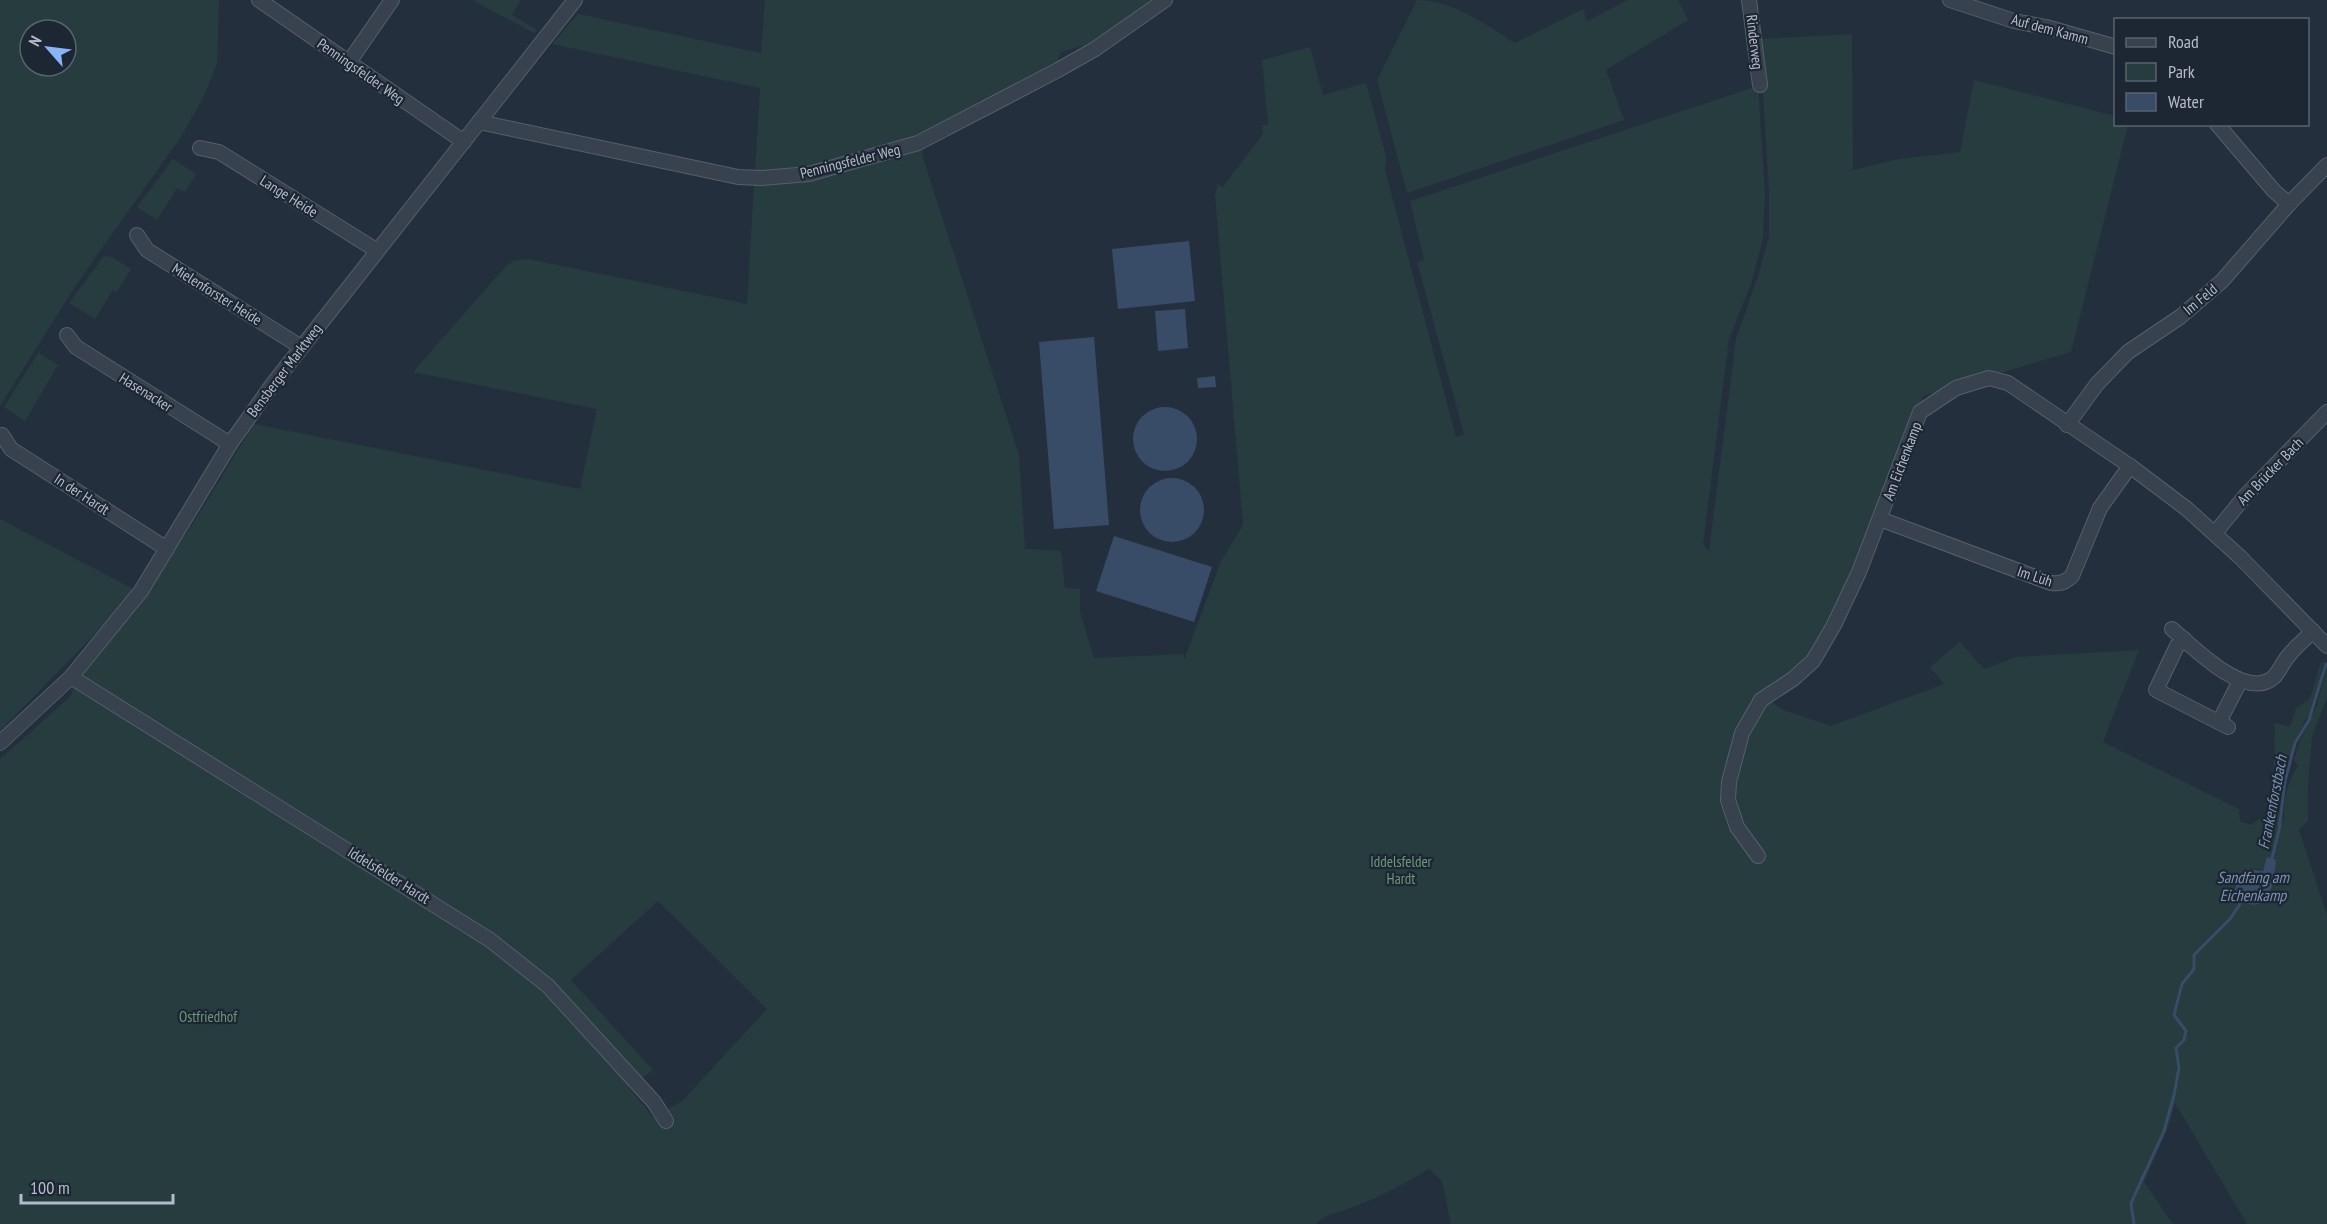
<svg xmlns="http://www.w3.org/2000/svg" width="2327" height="1224" font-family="'PT Sans Narrow',sans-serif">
<rect width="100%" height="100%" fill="#242f3e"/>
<g fill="#263c3f" fill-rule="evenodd">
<path d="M 0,0 L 219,0 L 217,64 L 202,100 L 180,138 L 76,285 L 0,406 ZM 30,30 L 66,30 L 66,66 L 30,66 Z"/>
<polygon points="472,0 521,0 512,15 537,30 534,33"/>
<polygon points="765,0 1155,0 1096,42 1061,52 1057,65 922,135 831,165 755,175 760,88 552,44 578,14 761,53"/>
<path d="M 1417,0 C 1453,0 1486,25 1515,43 L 1583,9 L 1587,21 L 1628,0 L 1678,0 L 1688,20 L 1606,70 L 1624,120 L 1407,193 L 1377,80 Z"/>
<path d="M 1852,34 L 1853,170 L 1899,159 L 1960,152 L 1974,80 L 2115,116 L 2116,124 L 2128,125 L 2071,352 L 1923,396 L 1892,475 L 1889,474 L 1827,636 L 1802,668 L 1769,700 L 1783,710 L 1831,726 L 1944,684 L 1930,667 L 1960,642 L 1984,669 L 2016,657 L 2139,650 L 2103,742 L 2239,809 L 2240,821 L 2251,825 L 2265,815 L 2272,816 L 2275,723 L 2290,727 L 2296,708 L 2310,699 L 2320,664 L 2326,657 C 2319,671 2320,687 2315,701 C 2309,717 2298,731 2293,748 C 2287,772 2280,794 2279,819 L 2284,821 C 2283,797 2287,786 2298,765 L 2294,760 L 2301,738 L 2317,705 L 2327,666 L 2327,698 L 2312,736 L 2308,786 L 2308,820 L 2299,830 L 2327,915 L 2327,1224 L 2247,1224 L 2175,1103 L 2168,1128 L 2144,1182 L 2173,1224 L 1451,1224 L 1442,1181 L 1429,1169 C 1406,1183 1383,1195 1358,1205 C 1344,1212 1327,1212 1316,1224 L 0,1224 L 0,759 L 71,696 L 76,676 L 142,593 L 192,525 L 254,424 L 580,489 L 597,409 L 413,372 L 505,267 L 513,261 L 528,259 L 747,304 L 754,185 L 795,180 L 922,144 L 923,158 L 1019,455 L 1025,549 L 1061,551 L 1065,588 L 1080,589 L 1080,612 L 1094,658 L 1184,654 L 1184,660 L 1221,561 L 1243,525 L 1215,195 L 1218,184 L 1223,187 L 1263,134 L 1262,125 L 1268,125 L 1262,60 L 1310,47 L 1323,95 L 1366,83 L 1386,156 L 1385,170 L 1456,437 L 1464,434 L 1417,262 L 1424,260 L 1410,201 L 1758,86 L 1765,195 L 1763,238 L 1752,281 L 1729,339 L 1703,544 L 1709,551 L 1736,339 L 1759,273 L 1769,236 L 1769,193 L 1760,39 ZM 2253,868 L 2264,870 L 2267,898 L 2259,904 L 2239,898 L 2235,892 L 2248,869 ZM 658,901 L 767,1009 L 682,1101 L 653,1117 L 629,1088 L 653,1070 L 571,980 Z"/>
<polygon points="173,159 196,174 185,192 177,188 157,220 137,207"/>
<polygon points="104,256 112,257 131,269 117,292 113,290 95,319 69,303"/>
<polygon points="47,339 39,353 58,365 25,421 4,407"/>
<polygon points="0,519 137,591 0,731"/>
</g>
<g fill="#394c67">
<polygon points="1189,241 1195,301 1118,309 1112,249"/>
<polygon points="1185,309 1188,348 1158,351 1155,311"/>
<polygon points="1094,337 1109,525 1054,529 1039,342"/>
<polygon points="1215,376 1216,387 1198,388 1197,378"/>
<circle cx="1165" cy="439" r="32"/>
<circle cx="1172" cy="510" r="32"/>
<polygon points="1114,536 1212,567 1194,622 1096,591"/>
<path d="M 2267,857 L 2276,860 C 2274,875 2273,910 2249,904 C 2242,903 2238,898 2235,892 L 2237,878 L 2248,869 L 2263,871 Z"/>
</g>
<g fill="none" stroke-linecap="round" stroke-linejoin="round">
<g stroke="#394c67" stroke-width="3">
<polyline points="2271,862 2279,830 2285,781 2295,743 2309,720 2326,664"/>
<polyline points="2134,1224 2131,1203 2164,1131 2174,1095 2179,1068 2176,1048 2184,1040 2186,1031 2174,1015 2182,984 2194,969 2194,955 2230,919 2244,898"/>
</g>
<defs>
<g id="minor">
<polyline points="259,0 464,142"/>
<polyline points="1749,0 1760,85"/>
<polyline points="1950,0 2014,21 2046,27 2116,47"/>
<polyline points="349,62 392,0"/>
<polyline points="479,122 738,177 761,178 809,174 918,143 1058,70 1095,49 1165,0"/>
<polyline points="2217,124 2274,191 2289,204"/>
<polyline points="200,148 219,152 376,250"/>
<polyline points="137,235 147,250 301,347"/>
<polyline points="67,335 76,347 230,444"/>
<polyline points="2067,425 2097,384 2128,352 2180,317 2222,281 2289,204 2327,165"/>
<polyline points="2,435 11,449 167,549"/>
<path d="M 1880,519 L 2051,583 C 2061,584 2065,582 2072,576 L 2100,508 L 2130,466"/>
<polyline points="2215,533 2246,495 2327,412"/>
<path d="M 2172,629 C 2192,646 2241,697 2270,680 C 2278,675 2279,669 2284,662 C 2291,650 2303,641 2313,631"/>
<polyline points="2184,639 2177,646 2156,690 2228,727"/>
<polyline points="71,677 490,940 548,986 654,1102 666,1121"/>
<polyline points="2219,722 2240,681"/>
<polyline points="0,743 71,677 141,591 230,444 272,385 575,0"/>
<polyline points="1758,856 1737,827 1728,800 1729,782 1742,733 1761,700 1793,679 1813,661 1834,625 1859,572 1920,412 1956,388 1989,378 2008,383 2130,466 2187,509 2240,557 2327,646"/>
</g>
</defs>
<use href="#minor" stroke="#565f6c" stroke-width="16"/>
<use href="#minor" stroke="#38414e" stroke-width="14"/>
</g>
<g text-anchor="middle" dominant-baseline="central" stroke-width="4.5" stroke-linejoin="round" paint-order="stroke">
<g font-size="15" fill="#b4bcc9" stroke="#1d2633">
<text transform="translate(2050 29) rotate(15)">Auf dem Kamm</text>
<text transform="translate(1755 42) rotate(83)">Rinderweg</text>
<text transform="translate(361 71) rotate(35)">Penningsfelder Weg</text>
<text transform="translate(850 161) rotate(-14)">Penningsfelder Weg</text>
<text transform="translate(289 196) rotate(32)">Lange Heide</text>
<text transform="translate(217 294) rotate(32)">Mielenforster Heide</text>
<text transform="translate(2200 299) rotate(-40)">Im Feld</text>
<text transform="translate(284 370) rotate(-53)">Bensberger Marktweg</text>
<text transform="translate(146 392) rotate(32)">Hasenacker</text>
<text transform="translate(1902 461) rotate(-69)">Am Eichenkamp</text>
<text transform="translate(2270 471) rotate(-46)">Am Brücker Bach</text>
<text transform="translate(82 494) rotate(33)">In der Hardt</text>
<text transform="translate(2035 576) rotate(18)">Im Lüh</text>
<text transform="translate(389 875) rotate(32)">Iddelsfelder Hardt</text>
</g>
<g font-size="15" fill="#6b9a76" stroke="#1d2633">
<text x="1401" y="861">Iddelsfelder<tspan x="1401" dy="17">Hardt</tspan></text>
<text x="208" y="1016">Ostfriedhof</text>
</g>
<g font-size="16" font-style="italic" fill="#7c92b1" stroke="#1d2633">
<text transform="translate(2272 802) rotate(-79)">Frankenforstbach</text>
<text x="2253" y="877">Sandfang am<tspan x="2253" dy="18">Eichenkamp</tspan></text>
</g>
</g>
<rect x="2114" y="18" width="195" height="108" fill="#1d2633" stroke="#59626f" stroke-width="1.5"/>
<rect x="2126" y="38" width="30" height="9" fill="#38414e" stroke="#59626f" stroke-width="1.5"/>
<text x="2168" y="48" font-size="18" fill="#b4bcc9">Road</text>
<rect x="2126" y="63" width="30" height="18" fill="#263c3f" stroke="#59626f" stroke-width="1.5"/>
<text x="2168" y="78" font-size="18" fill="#b4bcc9">Park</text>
<rect x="2126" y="93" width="30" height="18" fill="#394c67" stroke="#59626f" stroke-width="1.5"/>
<text x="2168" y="108" font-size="18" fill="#b4bcc9">Water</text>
<g transform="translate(48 48) rotate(298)"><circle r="28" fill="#1d2633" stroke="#59626f" stroke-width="1.5"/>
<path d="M0-4.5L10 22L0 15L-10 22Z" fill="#8ab4f8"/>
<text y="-9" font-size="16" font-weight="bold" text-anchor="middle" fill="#b4bcc9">N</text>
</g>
<path d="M21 1194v9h152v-9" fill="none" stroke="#b4bcc9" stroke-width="3"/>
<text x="30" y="1194" font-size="18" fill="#b4bcc9" stroke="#1d2633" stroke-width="4.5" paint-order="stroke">100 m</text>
</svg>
